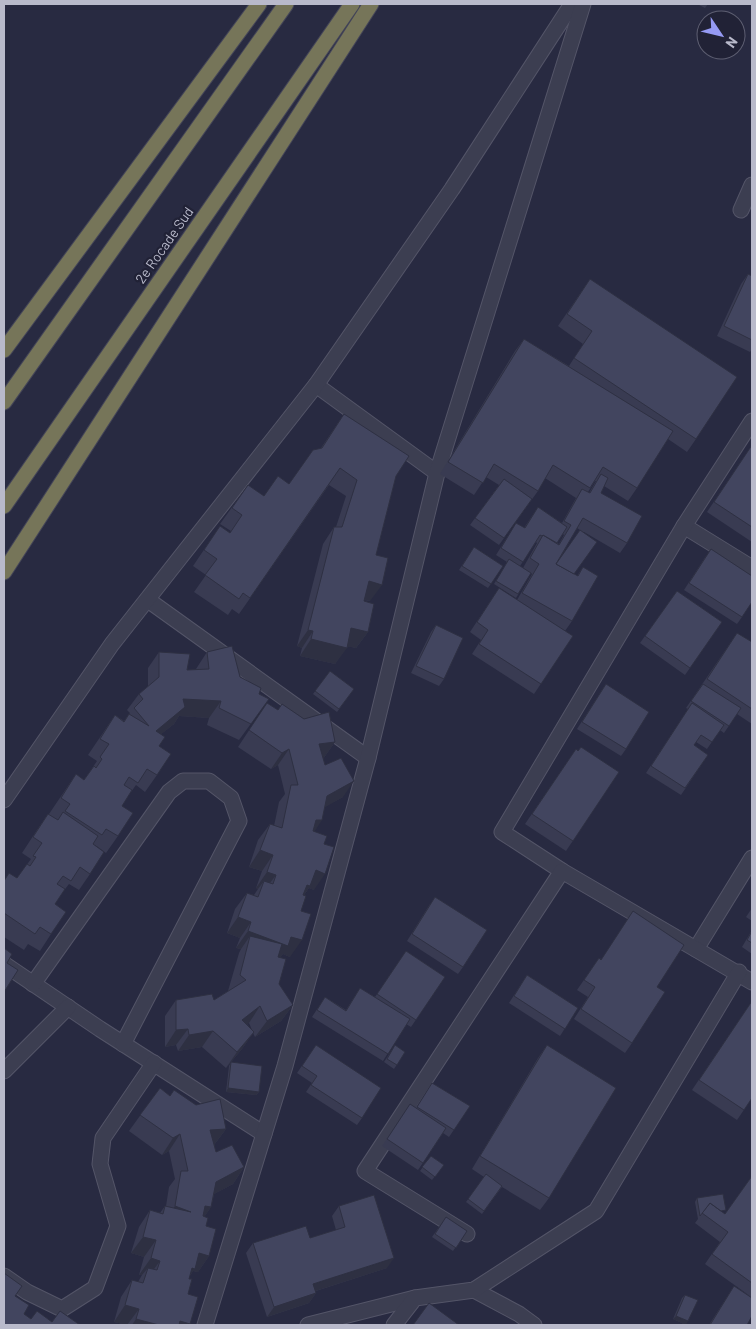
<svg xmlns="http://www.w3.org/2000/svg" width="756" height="1329" font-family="Barlow,sans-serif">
<rect width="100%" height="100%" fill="#282a41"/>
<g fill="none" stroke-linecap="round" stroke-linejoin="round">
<defs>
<g id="minor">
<polyline points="741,210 752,185"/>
<polyline points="316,385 437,473"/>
<polyline points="684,526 752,568"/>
<polyline points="148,600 368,758"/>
<polyline points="4,800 112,644 316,385 452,189 572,4"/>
<polyline points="562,871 502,832 684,526 752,421"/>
<polyline points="696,949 752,858"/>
<polyline points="4,964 100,1029 264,1134"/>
<polyline points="33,984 169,792 183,781 209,781 231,798 239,821 123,1044"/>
<polyline points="4,1071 68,1007"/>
<polyline points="467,1234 365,1171 562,871 752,982"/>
<polyline points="4,1276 27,1292 62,1309 95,1288 118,1226 100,1164 103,1138 154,1063"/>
<polyline points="474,1290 519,1314 534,1325"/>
<polyline points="205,1325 285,1066 368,758 437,473 583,4"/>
<polyline points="308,1325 415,1298"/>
<polyline points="394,1325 415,1298 474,1290 596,1211 739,972"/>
</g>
<g id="motorway">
<polyline points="4,350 259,4"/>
<polyline points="4,402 286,4"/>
<polyline points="4,506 352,4"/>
<polyline points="4,572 371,4"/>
</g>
</defs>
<use href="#minor" stroke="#545568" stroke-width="17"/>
<use href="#motorway" stroke="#444558" stroke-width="17"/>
<use href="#minor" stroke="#3c3e51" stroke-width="15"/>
<use href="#motorway" stroke="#767559" stroke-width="15"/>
</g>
<g fill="#393b52" fill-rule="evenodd">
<polygon points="697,4 708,4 705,8"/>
<polygon points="748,274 752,276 752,349 750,352 717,336 741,284"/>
<path d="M 590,279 L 696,439 L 687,452 L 668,439 L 637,488 L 628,501 L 604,486 L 601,493 L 627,543 L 620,553 L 584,532 L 574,574 L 577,576 L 583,567 L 572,621 L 565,631 L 573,636 L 534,694 L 472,654 L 481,640 L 470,632 L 499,588 L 517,600 L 532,574 L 531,573 L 516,598 L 494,584 L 507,562 L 496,555 L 516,523 L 524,528 L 538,507 L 562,523 L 576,498 L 545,478 L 538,491 L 499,545 L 470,525 L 499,485 L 486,477 L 474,495 L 440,474 L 515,351 L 524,339 L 569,366 L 583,344 L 558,326 ZM 595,481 L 596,481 L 589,493 L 588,492 ZM 577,528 L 580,530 L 558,562 ZM 563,534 L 564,535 L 559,544 L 557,543 ZM 536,542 L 537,543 L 523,568 L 520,566 Z"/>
<polygon points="344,414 396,476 376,555 370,601 364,600 364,601 368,632 356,648 347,646 335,664 300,656 302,648 297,646 323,544 334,527 336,527 346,496 329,485 239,614 232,609 228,615 194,592 206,575 193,566 220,526 230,533 231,531 220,524 248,485 264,496 289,484 321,448"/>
<polygon points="752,445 752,542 707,512"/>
<polygon points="474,547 503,566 488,588 459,570"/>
<polygon points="706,556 742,617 737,624 684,590"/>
<polygon points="677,591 722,622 685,675 640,643"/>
<polygon points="436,625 444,679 439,686 411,673 431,632"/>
<polygon points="737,633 752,642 752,724 737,714 724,733 720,730 707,749 696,742 694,745 708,755 681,795 646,773 688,709 686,708"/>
<polygon points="159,652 187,670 196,670 196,669 207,652 240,677 259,694 269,699 239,740 207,725 209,718 179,716 174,724 161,734 157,775 145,792 136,785 126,799 122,806 118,836 106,853 95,845 90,874 79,890 69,884 59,897 55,904 51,934 40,951 28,944 24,950 4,937 4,881 17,878 31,859 22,853 37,830 48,814 49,814 76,774 84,780 97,761 88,755 115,715 124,721 130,713 127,710 139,694 148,686 148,668"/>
<polygon points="330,671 354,689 337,712 313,694"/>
<polygon points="606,684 626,749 621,756 577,729"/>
<path d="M 267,703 L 278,710 L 335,742 L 323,759 L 325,765 L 343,797 L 324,807 L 314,831 L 324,844 L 314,890 L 309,888 L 304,895 L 290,957 L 283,954 L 280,957 L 279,984 L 293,1005 L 281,1021 L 255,1037 L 253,1033 L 242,1049 L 226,1068 L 202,1047 L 178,1051 L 176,1045 L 165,1047 L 165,1016 L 176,1000 L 214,1000 L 228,991 L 239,953 L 241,949 L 236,948 L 240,938 L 227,933 L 235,909 L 247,893 L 254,895 L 258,889 L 256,888 L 262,871 L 249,867 L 258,840 L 270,824 L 274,826 L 279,802 L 285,794 L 278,765 L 271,769 L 238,747 ZM 249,1023 L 252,1030 L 247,1024 Z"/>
<polygon points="576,749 619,772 566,851 525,824"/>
<polygon points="430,904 463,967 458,974 407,941"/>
<polygon points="752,908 752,921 746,917"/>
<polygon points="752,930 752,954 742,947"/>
<polygon points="406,951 445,977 411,1027 406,1024 383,1061 312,1017 325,997 346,1010 360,988 375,997"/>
<polygon points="599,958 657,987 632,1043 625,1053 574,1019 588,997 577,990"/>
<polygon points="527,975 578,1008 560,1036 509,1003"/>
<polygon points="752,1001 752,1098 737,1120 692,1090"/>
<polygon points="316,1045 362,1118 357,1125 306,1092 312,1083 297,1073"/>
<polygon points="395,1045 405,1052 394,1069 384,1062"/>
<polygon points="547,1045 549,1198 540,1210 502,1187 482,1214 466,1202 484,1177 472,1169 538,1058"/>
<polygon points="231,1062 259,1092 256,1095 226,1092 229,1066"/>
<polygon points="432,1083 470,1106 449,1137 443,1133 418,1170 382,1146 410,1104 416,1107"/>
<polygon points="160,1088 170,1096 226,1129 214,1145 216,1152 244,1167 233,1184 214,1194 211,1207 204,1217 209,1256 198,1272 193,1271 189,1277 188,1294 189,1325 127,1325 114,1322 121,1297 132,1280 138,1282 142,1275 139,1275 144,1257 131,1253 139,1227 150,1210 160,1213 165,1206 166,1206 169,1187 175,1179 169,1151 162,1155 129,1131"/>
<polygon points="431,1156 444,1165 432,1180 420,1171"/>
<polygon points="752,1176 752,1316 747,1325 709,1325 734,1286 750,1296 705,1264 720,1242 695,1223 698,1219 695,1202 697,1198 725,1214"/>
<polygon points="339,1206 387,1268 316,1291 316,1293 309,1303 267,1317 246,1253 253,1243 310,1238 336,1230 332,1216"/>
<polygon points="446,1217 467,1231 453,1251 432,1237"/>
<polygon points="685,1295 686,1325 673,1319 682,1298"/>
</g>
<g fill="#2e3042">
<polygon points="369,581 382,585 370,601 358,598"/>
<polygon points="351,628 368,632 356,648 340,645"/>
<polygon points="308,630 313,631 302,648 297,646"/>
<polygon points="311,639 347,648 335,664 300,656"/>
<polygon points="183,699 221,701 209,718 179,716 174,724 144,748 156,731"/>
<polygon points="335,742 323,759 319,744"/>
<polygon points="289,749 278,765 271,769 282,753"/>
<polygon points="354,781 343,797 315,813 327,796"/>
<polygon points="316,820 322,820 311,837"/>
<polygon points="260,850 273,855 262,871 249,867"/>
<polygon points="316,870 325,874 314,890 309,888 299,902 295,901"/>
<polygon points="267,872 276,875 264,891 264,881 258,889 256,888"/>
<polygon points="238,917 251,922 240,938 227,933"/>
<polygon points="248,931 291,937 302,940 290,957 283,954 277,962 250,936 241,949 236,948"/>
<polygon points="293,1005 281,1021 255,1037 267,1021"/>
<polygon points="260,1006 249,1023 231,1036 242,1020"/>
<polygon points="188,1029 176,1045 165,1047 176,1030"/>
<polygon points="213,1031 202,1047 178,1051 189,1035"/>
<polygon points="254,1032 242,1049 226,1068 237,1052"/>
<polygon points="228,1088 259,1092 256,1095 226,1092"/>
<polygon points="226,1129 214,1145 210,1130"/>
<polygon points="180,1134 169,1151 162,1155 173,1138"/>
<polygon points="244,1167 233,1184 205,1199 216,1182"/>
<polygon points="175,1206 191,1212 163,1223"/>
<polygon points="205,1206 211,1207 200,1223"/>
<polygon points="143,1237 156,1240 144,1257 131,1253"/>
<polygon points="199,1253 209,1256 198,1272 193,1271 183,1286"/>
<polygon points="151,1258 160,1261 148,1277 148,1268 142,1275 139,1275"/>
<polygon points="394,1258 387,1268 306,1294 313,1284"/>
<polygon points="316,1293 309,1303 267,1317 274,1307"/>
<polygon points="125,1305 139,1309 127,1325 114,1322"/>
<polygon points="676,1316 688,1321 686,1325 673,1319"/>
<polygon points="136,1319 159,1325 132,1325"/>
<polygon points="180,1321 190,1324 189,1325 177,1325"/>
</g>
<g fill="#42455f" stroke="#2e3042">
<polygon points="748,274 752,276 752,340 724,326"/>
<polygon points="590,279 737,377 696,439 574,358 592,331 567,314"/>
<polygon points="524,339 673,431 637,488 603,467 590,488 553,465 538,491 494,464 483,483 448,462"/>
<polygon points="344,414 409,456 396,476 376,555 388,558 382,585 369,581 364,601 374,604 368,632 351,628 347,648 311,639 313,631 308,630 334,527 342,527 357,480 340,468 250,598 243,593 239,599 205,575 217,559 204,550 220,526 230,533 242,515 232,508 248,485 264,496 278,476 289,484 313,450 322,448"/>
<polygon points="752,445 752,527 714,502"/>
<polygon points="601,474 608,478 601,493 642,516 627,543 583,518 556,564 578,576 583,567 598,576 572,621 522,593 539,564 530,558 543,535 559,545 571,525 564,521 582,489 590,493"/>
<polygon points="504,479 532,499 504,538 475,518"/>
<polygon points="538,507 567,527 557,543 543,535 542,536 540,535 523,562 501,548 516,523 525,528"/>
<polygon points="580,530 597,542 574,574 556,564"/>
<polygon points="474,547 503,566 491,584 462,566"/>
<polygon points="711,549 752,576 752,602 742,617 689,583"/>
<polygon points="509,559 531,573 518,594 496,581"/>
<polygon points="499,588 573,636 541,684 479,644 488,630 477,622"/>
<polygon points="677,591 722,622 690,668 645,636"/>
<polygon points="436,625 463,638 444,679 416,666"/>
<polygon points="737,633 752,642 752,709 707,679"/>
<polygon points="232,646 240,677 261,688 259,694 269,699 251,724 219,708 221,701 183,699 185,707 156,731 165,737 159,746 171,754 157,775 147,769 138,783 129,777 124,785 132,790 122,806 133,813 118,836 106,829 102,835 65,811 70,804 61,798 76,774 84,780 94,766 96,768 102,759 100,757 109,744 100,739 115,715 124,722 129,714 149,726 134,708 143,699 139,694 159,677 159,652 190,654 187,670 209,669 207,652"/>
<polygon points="330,671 354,689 339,709 315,691"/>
<polygon points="606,684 649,712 626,749 582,722"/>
<polygon points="703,684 741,708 729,726 691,701"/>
<polygon points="267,703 278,710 282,704 304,719 329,712 335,742 319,744 325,765 341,758 354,781 327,796 322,820 316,820 313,831 327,836 324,844 334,847 325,874 316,870 310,886 307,885 303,895 306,896 301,911 311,914 302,940 291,937 288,946 248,931 251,922 238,917 247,893 258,897 264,881 273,884 276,875 267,872 273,855 260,850 270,824 282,828 291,785 298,785 289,749 282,753 249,730"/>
<polygon points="692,703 724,725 712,742 701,735 694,745 708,755 685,788 651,766"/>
<polygon points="581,747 619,772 573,841 532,814 576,749 578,751"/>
<polygon points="63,812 98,836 93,844 104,852 90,874 80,867 71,881 63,876 57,884 65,889 55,904 66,912 51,934 40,927 35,934 4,913 4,881 9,873 17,878 27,864 30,866 36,857 33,856 42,843 33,837 48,814 58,820"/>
<polygon points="435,897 487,930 463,967 412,934"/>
<polygon points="633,911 684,945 657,987 665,992 632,1043 581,1009 595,987 584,980 599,958 601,960"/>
<polygon points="752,931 752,943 747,940"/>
<polygon points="250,936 282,944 278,957 286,959 279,984 293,1005 267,1021 260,1006 242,1020 254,1032 237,1052 213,1031 189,1035 188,1029 176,1030 176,1000 212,994 214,1000 246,980 240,975"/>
<polygon points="4,948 12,954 7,963 18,970 4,992"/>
<polygon points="406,951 445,977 416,1020 377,994"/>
<polygon points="527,975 578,1008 565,1029 514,996"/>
<polygon points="360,988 410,1019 388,1054 317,1010 325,997 346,1011"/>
<polygon points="752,1001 752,1098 744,1110 699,1080"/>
<polygon points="316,1045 381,1088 362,1118 311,1085 317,1076 302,1066"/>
<polygon points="395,1045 405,1052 397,1065 387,1059"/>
<polygon points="547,1045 616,1088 549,1198 480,1156"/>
<polygon points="231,1062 262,1066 259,1092 228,1088"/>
<polygon points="432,1083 470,1106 454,1130 417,1107"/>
<polygon points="160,1088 170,1096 174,1090 196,1105 220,1099 226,1129 210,1130 216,1152 232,1145 244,1167 216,1182 211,1207 205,1206 203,1216 208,1218 206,1226 216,1229 209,1256 199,1253 195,1269 192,1268 189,1279 192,1279 188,1294 198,1297 190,1324 180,1321 179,1325 159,1325 136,1319 139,1309 125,1305 132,1280 143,1283 148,1268 157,1270 160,1261 151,1258 156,1240 143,1237 150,1210 163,1214 165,1206 191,1212 175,1206 181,1171 188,1171 180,1134 173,1138 140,1115"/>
<polygon points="410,1104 446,1128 423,1163 387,1139"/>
<polygon points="431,1156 444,1165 435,1177 422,1167"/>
<polygon points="486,1174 502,1186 484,1211 468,1199"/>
<polygon points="752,1176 752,1283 712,1254 728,1232 702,1213 710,1203 725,1214"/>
<polygon points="723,1194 726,1210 721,1211 710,1203 700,1216 697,1198"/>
<polygon points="374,1195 394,1258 313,1284 316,1293 274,1307 253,1243 306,1226 310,1238 345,1227 339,1206"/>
<polygon points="446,1217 467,1231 456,1248 435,1234"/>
<polygon points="4,1273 22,1286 15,1296 29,1305 24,1314 31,1319 37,1311 52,1322 60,1311 80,1325 4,1325"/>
<polygon points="734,1286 752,1298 752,1316 747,1325 710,1325"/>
<polygon points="685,1295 698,1300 688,1321 676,1316"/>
<polygon points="429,1303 459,1325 413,1325"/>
</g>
<g text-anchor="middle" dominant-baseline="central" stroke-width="4.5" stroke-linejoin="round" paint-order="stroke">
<g font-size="14" fill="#b9bacb" stroke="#212236">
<text transform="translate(164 245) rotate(-55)">2e Rocade Sud</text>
</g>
</g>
<rect width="756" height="1329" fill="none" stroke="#b9bacb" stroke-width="10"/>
<g transform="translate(721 35) rotate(125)"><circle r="24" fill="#212236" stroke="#5e5f72"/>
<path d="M0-4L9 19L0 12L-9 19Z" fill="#959af4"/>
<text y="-8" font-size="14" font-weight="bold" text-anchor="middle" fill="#b9bacb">N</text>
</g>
</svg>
